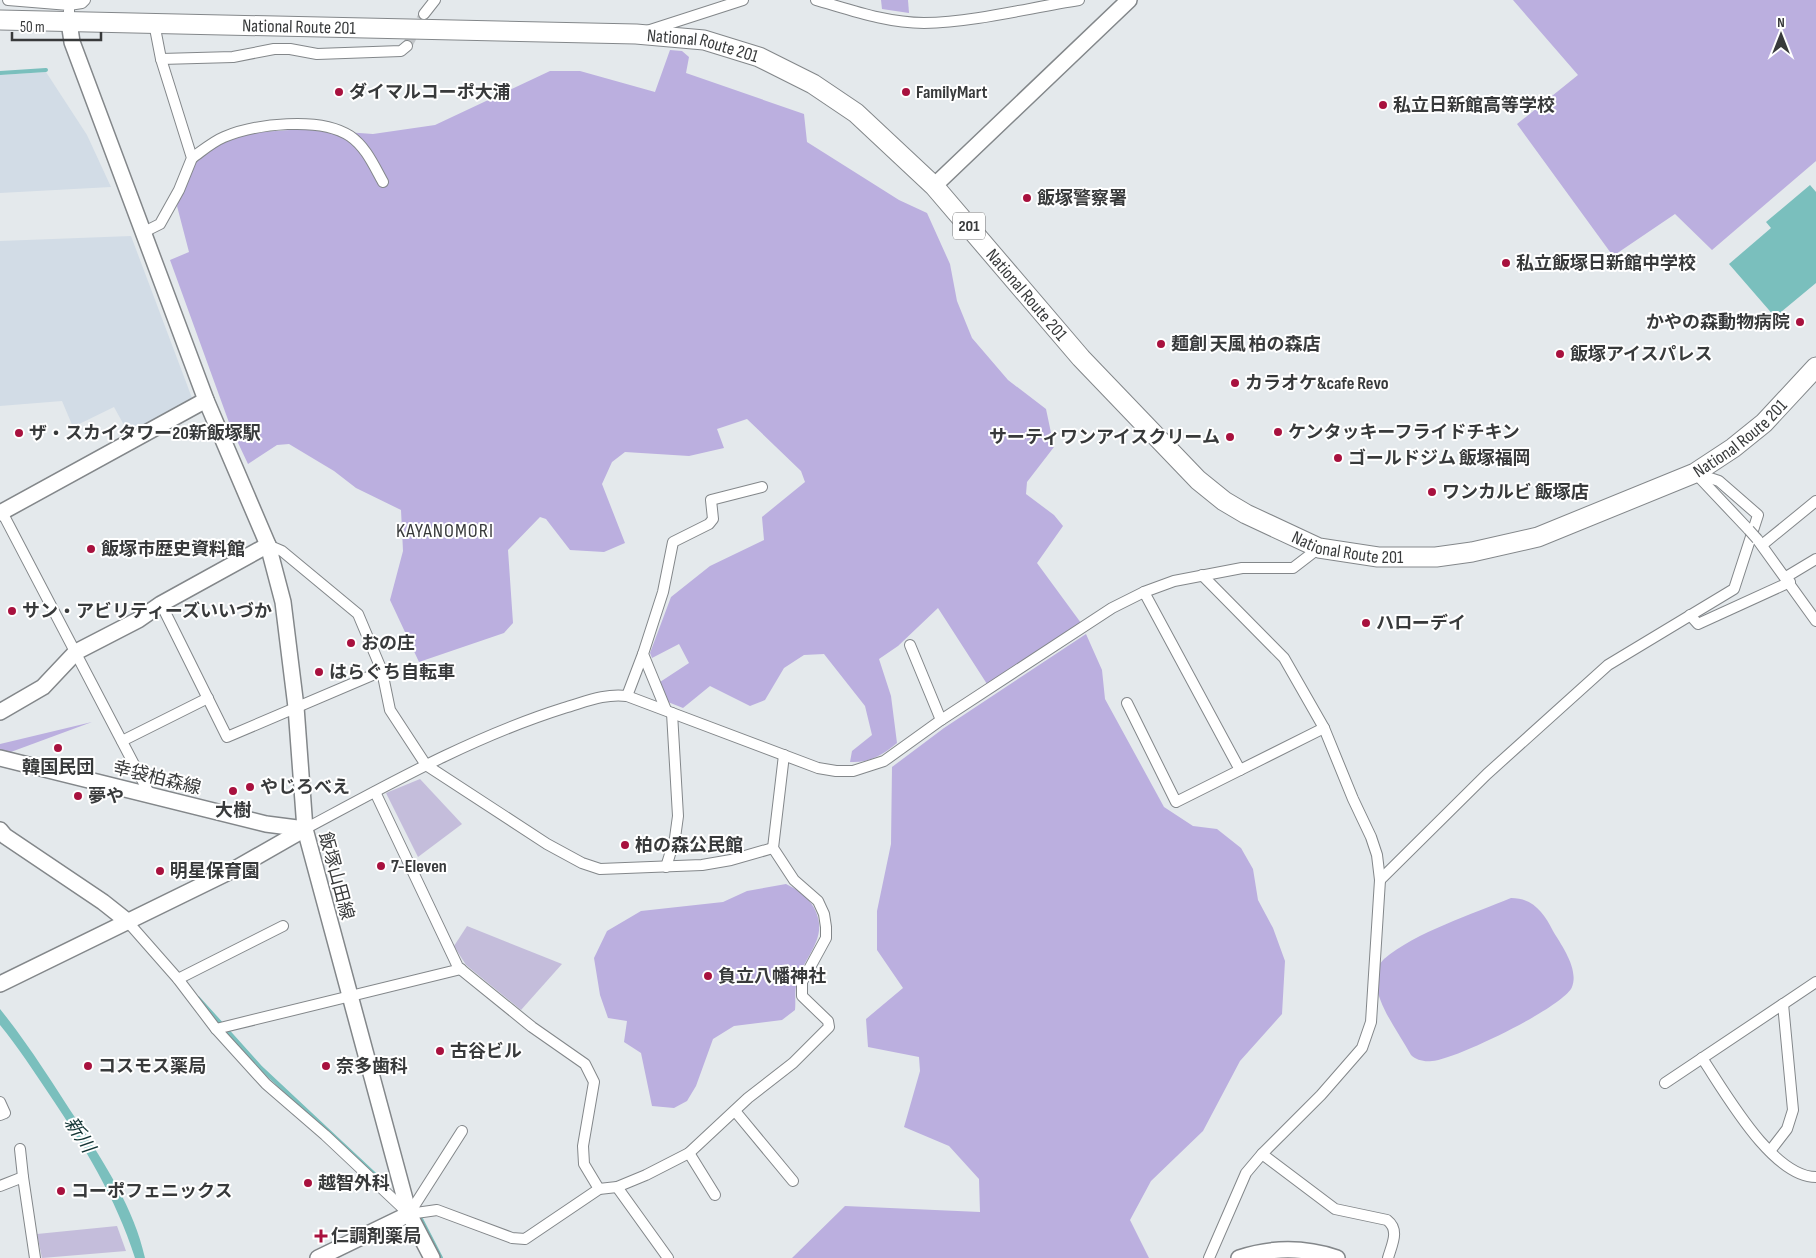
<svg xmlns="http://www.w3.org/2000/svg" width="1816" height="1258" font-family="'Sofia Sans Condensed','Noto Sans JP',sans-serif">
<rect width="100%" height="100%" fill="#e4e9ec"/>
<g fill="#d2dce6">
<polygon points="46,72 87,135 111,187 0,193 0,75"/>
<polygon points="131,236 192,398 130,436 114,407 73,427 62,401 0,406 0,241"/>
</g>
<g fill="#c4bddb">
<polygon points="420,779 462,824 418,857 386,793"/>
<polygon points="467,926 562,964 521,1010 466,965 454,946"/>
<polygon points="117,1226 126,1251 42,1258 37,1234"/>
</g>
<g fill="#bbafdf">
<polygon points="881,0 908,0 909,13 882,9"/>
<polygon points="1513,0 1816,0 1816,161 1712,250 1675,214 1613,256 1517,124 1578,75"/>
<path d="M 670,50 L 682,51 L 689,57 L 686,73 L 804,114 L 807,142 L 899,200 L 927,213 L 950,264 L 957,301 L 972,338 L 1008,380 L 1046,409 L 1054,447 L 1027,482 L 1026,494 L 1054,515 L 1063,526 L 1037,563 L 1081,623 L 987,684 L 938,608 L 898,646 L 879,659 L 891,696 L 897,743 C 883,755 869,763 850,762 L 852,751 L 872,735 L 865,706 L 824,654 L 804,655 L 784,668 L 765,700 L 750,706 L 710,686 L 683,708 L 668,702 L 660,682 L 689,663 L 679,644 L 652,658 L 650,653 L 671,597 L 710,566 L 764,540 L 762,517 L 805,482 L 801,471 L 747,419 L 717,429 L 724,448 L 689,456 L 625,452 L 612,462 L 602,484 L 625,543 L 604,552 L 570,550 L 546,519 L 540,517 L 508,550 L 513,623 L 504,633 L 419,662 L 390,600 L 403,551 L 401,510 L 356,488 L 334,471 L 289,444 L 277,445 L 248,464 L 231,428 L 170,260 L 189,252 L 177,206 L 195,161 L 224,141 L 245,133 L 304,129 L 373,134 L 435,125 L 550,71 L 580,71 L 655,92 Z"/>
<polygon points="1086,634 1102,670 1105,699 1164,807 1193,826 1217,829 1241,848 1253,869 1258,900 1273,928 1285,961 1282,1014 1240,1061 1203,1131 1151,1181 1130,1220 1149,1258 792,1258 845,1206 980,1212 979,1179 949,1146 904,1127 920,1071 919,1057 868,1047 866,1019 903,988 877,950 877,911 891,844 892,767 944,728"/>
<polygon points="92,722 0,756 0,744"/>
<path d="M 786,884 C 799,890 811,899 816,912 C 828,940 803,957 797,983 C 794,991 796,1001 795,1010 L 782,1020 L 734,1026 L 713,1039 L 696,1086 L 687,1101 L 674,1108 L 652,1106 L 641,1053 L 624,1042 L 627,1021 L 608,1018 L 600,995 L 594,958 L 607,931 L 641,911 L 723,902 L 747,891 Z"/>
<path d="M 1511,898 C 1533,898 1544,913 1553,931 C 1562,946 1579,969 1572,987 C 1564,1007 1454,1060 1432,1061 C 1424,1062 1416,1060 1411,1055 C 1399,1033 1379,1008 1376,983 C 1374,974 1378,965 1384,959 C 1416,932 1473,914 1511,898 Z"/>
</g>
<g fill="#7abfbd">
<polygon points="1810,185 1816,192 1816,283 1775,317 1729,264 1771,228 1766,222"/>
<path d="M 0,1009 C 29,1045 53,1084 78,1122 C 105,1165 134,1208 145,1258 L 135,1258 C 116,1198 84,1146 49,1094 C 33,1070 18,1047 0,1025 Z"/>
</g>
<g fill="none" stroke-linecap="round" stroke-linejoin="round">
<g stroke="#7abfbd" stroke-width="4">
<polyline points="0,73 46,70"/>
<polyline points="198,998 261,1068 386,1185"/>
<polyline points="420,1217 441,1258"/>
</g>
<polyline stroke="#c2c6c9" stroke-width="10" stroke-dasharray="10 5" stroke-linecap="butt" points="407,46 424,14"/>
<defs>
<g id="street">
<polyline points="8,0 69,5 69,22"/>
<path d="M 816,0 C 851,10 887,23 924,23 C 975,22 1028,8 1079,0"/>
<polyline points="69,5 82,3 85,0"/>
<polyline points="424,14 435,0"/>
<polyline points="647,31 743,0"/>
<polyline points="161,59 233,57 274,49 290,49 317,54 401,51 407,46"/>
<path d="M 192,158 C 202,151 212,142 224,137 C 255,124 320,116 350,136 C 366,147 374,166 383,182"/>
<polyline points="142,233 160,224 179,190 192,158 161,59 154,23"/>
<polyline points="1697,475 1749,530"/>
<polyline points="2,512 150,795"/>
<polyline points="1757,539 1816,621"/>
<polyline points="268,545 282,551 358,614 382,671 390,710 426,765 547,844 582,863 600,869 702,865 731,860 773,848"/>
<polyline points="1762,545 1816,501"/>
<polyline points="1202,575 1284,658 1324,728 1353,799 1371,837 1377,855 1380,880 1371,1022 1362,1048 1321,1095 1262,1154 1246,1173 1209,1258"/>
<polyline points="1786,577 1816,559"/>
<polyline points="1144,592 1240,770 1324,728"/>
<polyline points="161,604 227,737 382,671"/>
<polyline points="1690,615 1698,624 1790,582"/>
<polyline points="910,645 941,720"/>
<polyline points="627,696 643,654"/>
<polyline points="1127,703 1176,802 1240,770"/>
<polyline points="666,710 643,654 663,592 673,542 709,524 713,519 711,500 762,487"/>
<polyline points="122,741 208,698"/>
<polyline points="375,792 458,967 532,1027 585,1064 594,1082 583,1146 584,1164 599,1189"/>
<path d="M 305,829 C 389,784 472,737 564,708 C 585,702 605,693 627,696 L 818,768 L 836,771 L 853,771 L 884,761 L 941,720 L 1112,608 L 1144,592 L 1174,581 L 1242,568 L 1293,568 L 1319,548"/>
<polyline points="666,867 675,838 678,816 672,713"/>
<polyline points="1380,880 1487,774 1608,665 1734,589 1758,515 1719,481 1695,473"/>
<polyline points="127,921 178,979 216,1029 266,1084 325,1135 409,1214 437,1210 512,1238 525,1239 599,1189 617,1187 646,1175 689,1153 748,1098 793,1063 829,1027 828,1021 802,996 802,982 826,938 826,927 824,914 818,901 794,880 773,848 784,755"/>
<polyline points="178,979 283,926"/>
<polyline points="216,1029 461,969"/>
<path d="M 1702,1058 C 1725,1092 1772,1177 1816,1177"/>
<polyline points="1665,1083 1816,982"/>
<polyline points="0,1102 5,1113 0,1115"/>
<polyline points="735,1111 793,1181"/>
<polyline points="1770,1151 1787,1129 1793,1110 1783,1004"/>
<polyline points="689,1153 715,1195"/>
<path d="M 1262,1154 L 1335,1209 L 1387,1220 C 1400,1230 1392,1244 1388,1258"/>
<polyline points="23,1177 35,1258"/>
<polyline points="0,1186 23,1177 20,1149"/>
<polyline points="617,1187 668,1258"/>
<polyline points="409,1214 462,1131"/>
</g>
<g id="secondary">
<polyline points="69,22 72,42 206,400 268,545 283,602 296,707 305,829 409,1214 432,1258"/>
<polyline points="934,186 1129,0"/>
<polyline points="0,513 206,400"/>
<polyline points="0,712 43,687 76,652 138,620 161,604 268,545"/>
<polyline points="0,758 266,824 305,829"/>
<polyline points="0,830 5,836 103,902 127,921"/>
<polyline points="0,984 233,870 305,829"/>
<polyline points="318,1258 409,1214"/>
<path d="M 1239,1258 C 1272,1247 1304,1247 1337,1258"/>
</g>
<g id="highway">
<path id="s1" d="M 0,20 L 636,34 L 704,40 L 759,57 L 813,84 L 856,113 L 934,186 L 1081,358 L 1198,480 L 1224,501 L 1246,514 L 1319,548 L 1378,557 L 1436,557 L 1472,552 L 1538,537 L 1695,473 L 1733,448 L 1764,423 L 1816,367"/>
</g>
</defs>
<use href="#street" stroke="#83878a" stroke-width="12"/>
<use href="#secondary" stroke="#83878a" stroke-width="18"/>
<use href="#highway" stroke="#83878a" stroke-width="21"/>
<use href="#street" stroke="#fff" stroke-width="10"/>
<use href="#secondary" stroke="#fff" stroke-width="15"/>
<use href="#highway" stroke="#fff" stroke-width="19"/>
<defs>
<polyline id="street-bridge" points="1749,530 1757,539"/>
</defs>
<use href="#street-bridge" stroke="#83878a" stroke-width="12" stroke-linecap="butt"/>
<use href="#street-bridge" stroke="#fff" stroke-width="10"/>
</g>
<g fill="#a8113e" stroke="#fff" stroke-width="2">
<circle cx="339" cy="92" r="5"/>
<circle cx="906" cy="92" r="5"/>
<circle cx="1383" cy="105" r="5"/>
<circle cx="1027" cy="198" r="5"/>
<circle cx="1506" cy="263" r="5"/>
<circle cx="1800" cy="322" r="5"/>
<circle cx="1161" cy="344" r="5"/>
<circle cx="1560" cy="354" r="5"/>
<circle cx="1235" cy="383" r="5"/>
<circle cx="1278" cy="432" r="5"/>
<circle cx="19" cy="433" r="5"/>
<circle cx="1230" cy="437" r="5"/>
<circle cx="1338" cy="458" r="5"/>
<circle cx="1432" cy="492" r="5"/>
<circle cx="91" cy="549" r="5"/>
<circle cx="12" cy="611" r="5"/>
<circle cx="1366" cy="623" r="5"/>
<circle cx="351" cy="643" r="5"/>
<circle cx="319" cy="672" r="5"/>
<circle cx="58" cy="748" r="5"/>
<circle cx="250" cy="787" r="5"/>
<circle cx="233" cy="791" r="5"/>
<circle cx="78" cy="796" r="5"/>
<circle cx="625" cy="845" r="5"/>
<circle cx="381" cy="866" r="5"/>
<circle cx="160" cy="871" r="5"/>
<circle cx="708" cy="976" r="5"/>
<circle cx="440" cy="1051" r="5"/>
<circle cx="88" cy="1066" r="5"/>
<circle cx="326" cy="1066" r="5"/>
<circle cx="308" cy="1183" r="5"/>
<circle cx="61" cy="1191" r="5"/>
<path d="M318.5 1228.5h5v5h5v5h-5v5h-5v-5h-5v-5h5z"/>
</g>
<g text-anchor="middle" dominant-baseline="central" stroke-width="4" stroke-linejoin="round" paint-order="stroke">
<rect fill="#fff" stroke="#747576" stroke-width="1" x="953" y="212.5" width="32" height="27" rx="4"/>
<g font-size="16" font-weight="bold" fill="#383a3b">
<text x="969" y="226">201</text>
</g>
<g font-size="18" fill="#383a3b" stroke="#fff">
<text stroke="none"><textPath href="#s1" startOffset="299">National Route 201</textPath></text>
<text stroke="none"><textPath href="#s1" startOffset="704">National Route 201</textPath></text>
<text stroke="none"><textPath href="#s1" startOffset="1124">National Route 201</textPath></text>
<text stroke="none"><textPath href="#s1" startOffset="1964">National Route 201</textPath></text>
<text stroke="none"><textPath href="#s1" startOffset="1544">National Route 201</textPath></text>
<text transform="translate(157 778) rotate(14)">幸袋柏森線</text>
<text transform="translate(336 876) rotate(75)">飯塚山田線</text>
</g>
<g font-size="18" font-weight="bold" fill="#383a3b" stroke="#fff" text-anchor="start">
<text x="349" y="92">ダイマルコーポ大浦</text>
<text x="916" y="92">FamilyMart</text>
<text x="1393" y="105">私立日新館高等学校</text>
<text x="1037" y="198">飯塚警察署</text>
<text x="1516" y="263">私立飯塚日新館中学校</text>
<text x="1790" y="322" text-anchor="end">かやの森動物病院</text>
<text x="1171" y="344">麺創 天風 柏の森店</text>
<text x="1570" y="354">飯塚アイスパレス</text>
<text x="1245" y="383">カラオケ&amp;cafe Revo</text>
<text x="1288" y="432">ケンタッキーフライドチキン</text>
<text x="29" y="433">ザ・スカイタワー20新飯塚駅</text>
<text x="1220" y="437" text-anchor="end">サーティワンアイスクリーム</text>
<text x="1348" y="458">ゴールドジム 飯塚福岡</text>
<text x="1442" y="492">ワンカルビ 飯塚店</text>
<text x="101" y="549">飯塚市歴史資料館</text>
<text x="22" y="611">サン・アビリティーズいいづか</text>
<text x="1376" y="623">ハローデイ</text>
<text x="361" y="643">おの庄</text>
<text x="329" y="672">はらぐち自転車</text>
<text x="58" y="767" text-anchor="middle">韓国民団</text>
<text x="260" y="787">やじろべえ</text>
<text x="88" y="796">夢や</text>
<text x="233" y="810" text-anchor="middle">大樹</text>
<text x="635" y="845">柏の森公民館</text>
<text x="391" y="866">7-Eleven</text>
<text x="170" y="871">明星保育園</text>
<text x="718" y="976">負立八幡神社</text>
<text x="450" y="1051">古谷ビル</text>
<text x="98" y="1066">コスモス薬局</text>
<text x="336" y="1066">奈多歯科</text>
<text x="318" y="1183">越智外科</text>
<text x="71" y="1191">コーポフェニックス</text>
<text x="331" y="1236">仁調剤薬局</text>
</g>
<g font-size="19" font-style="italic" fill="#133" stroke="#fff">
<text transform="translate(79 1135) rotate(57)">新川</text>
</g>
<g font-size="20" letter-spacing="1" fill="#383a3b" stroke="#fff">
<text x="445" y="531">KAYANOMORI</text>
</g>
</g>
<g transform="translate(1781 35)" stroke="#ffffff" stroke-width="4" paint-order="stroke">
<path d="M0-4L9 19L0 12L-9 19Z" fill="#383a3b"/>
<text y="-8" font-size="14" font-weight="bold" text-anchor="middle" fill="#383a3b">N</text>
</g>
<path d="M12 32v8h89v-8" fill="none" stroke="#383a3b" stroke-width="2.5"/>
<text x="20" y="32" font-size="15" fill="#383a3b" stroke="#ffffff" stroke-width="4" paint-order="stroke">50 m</text>
</svg>
